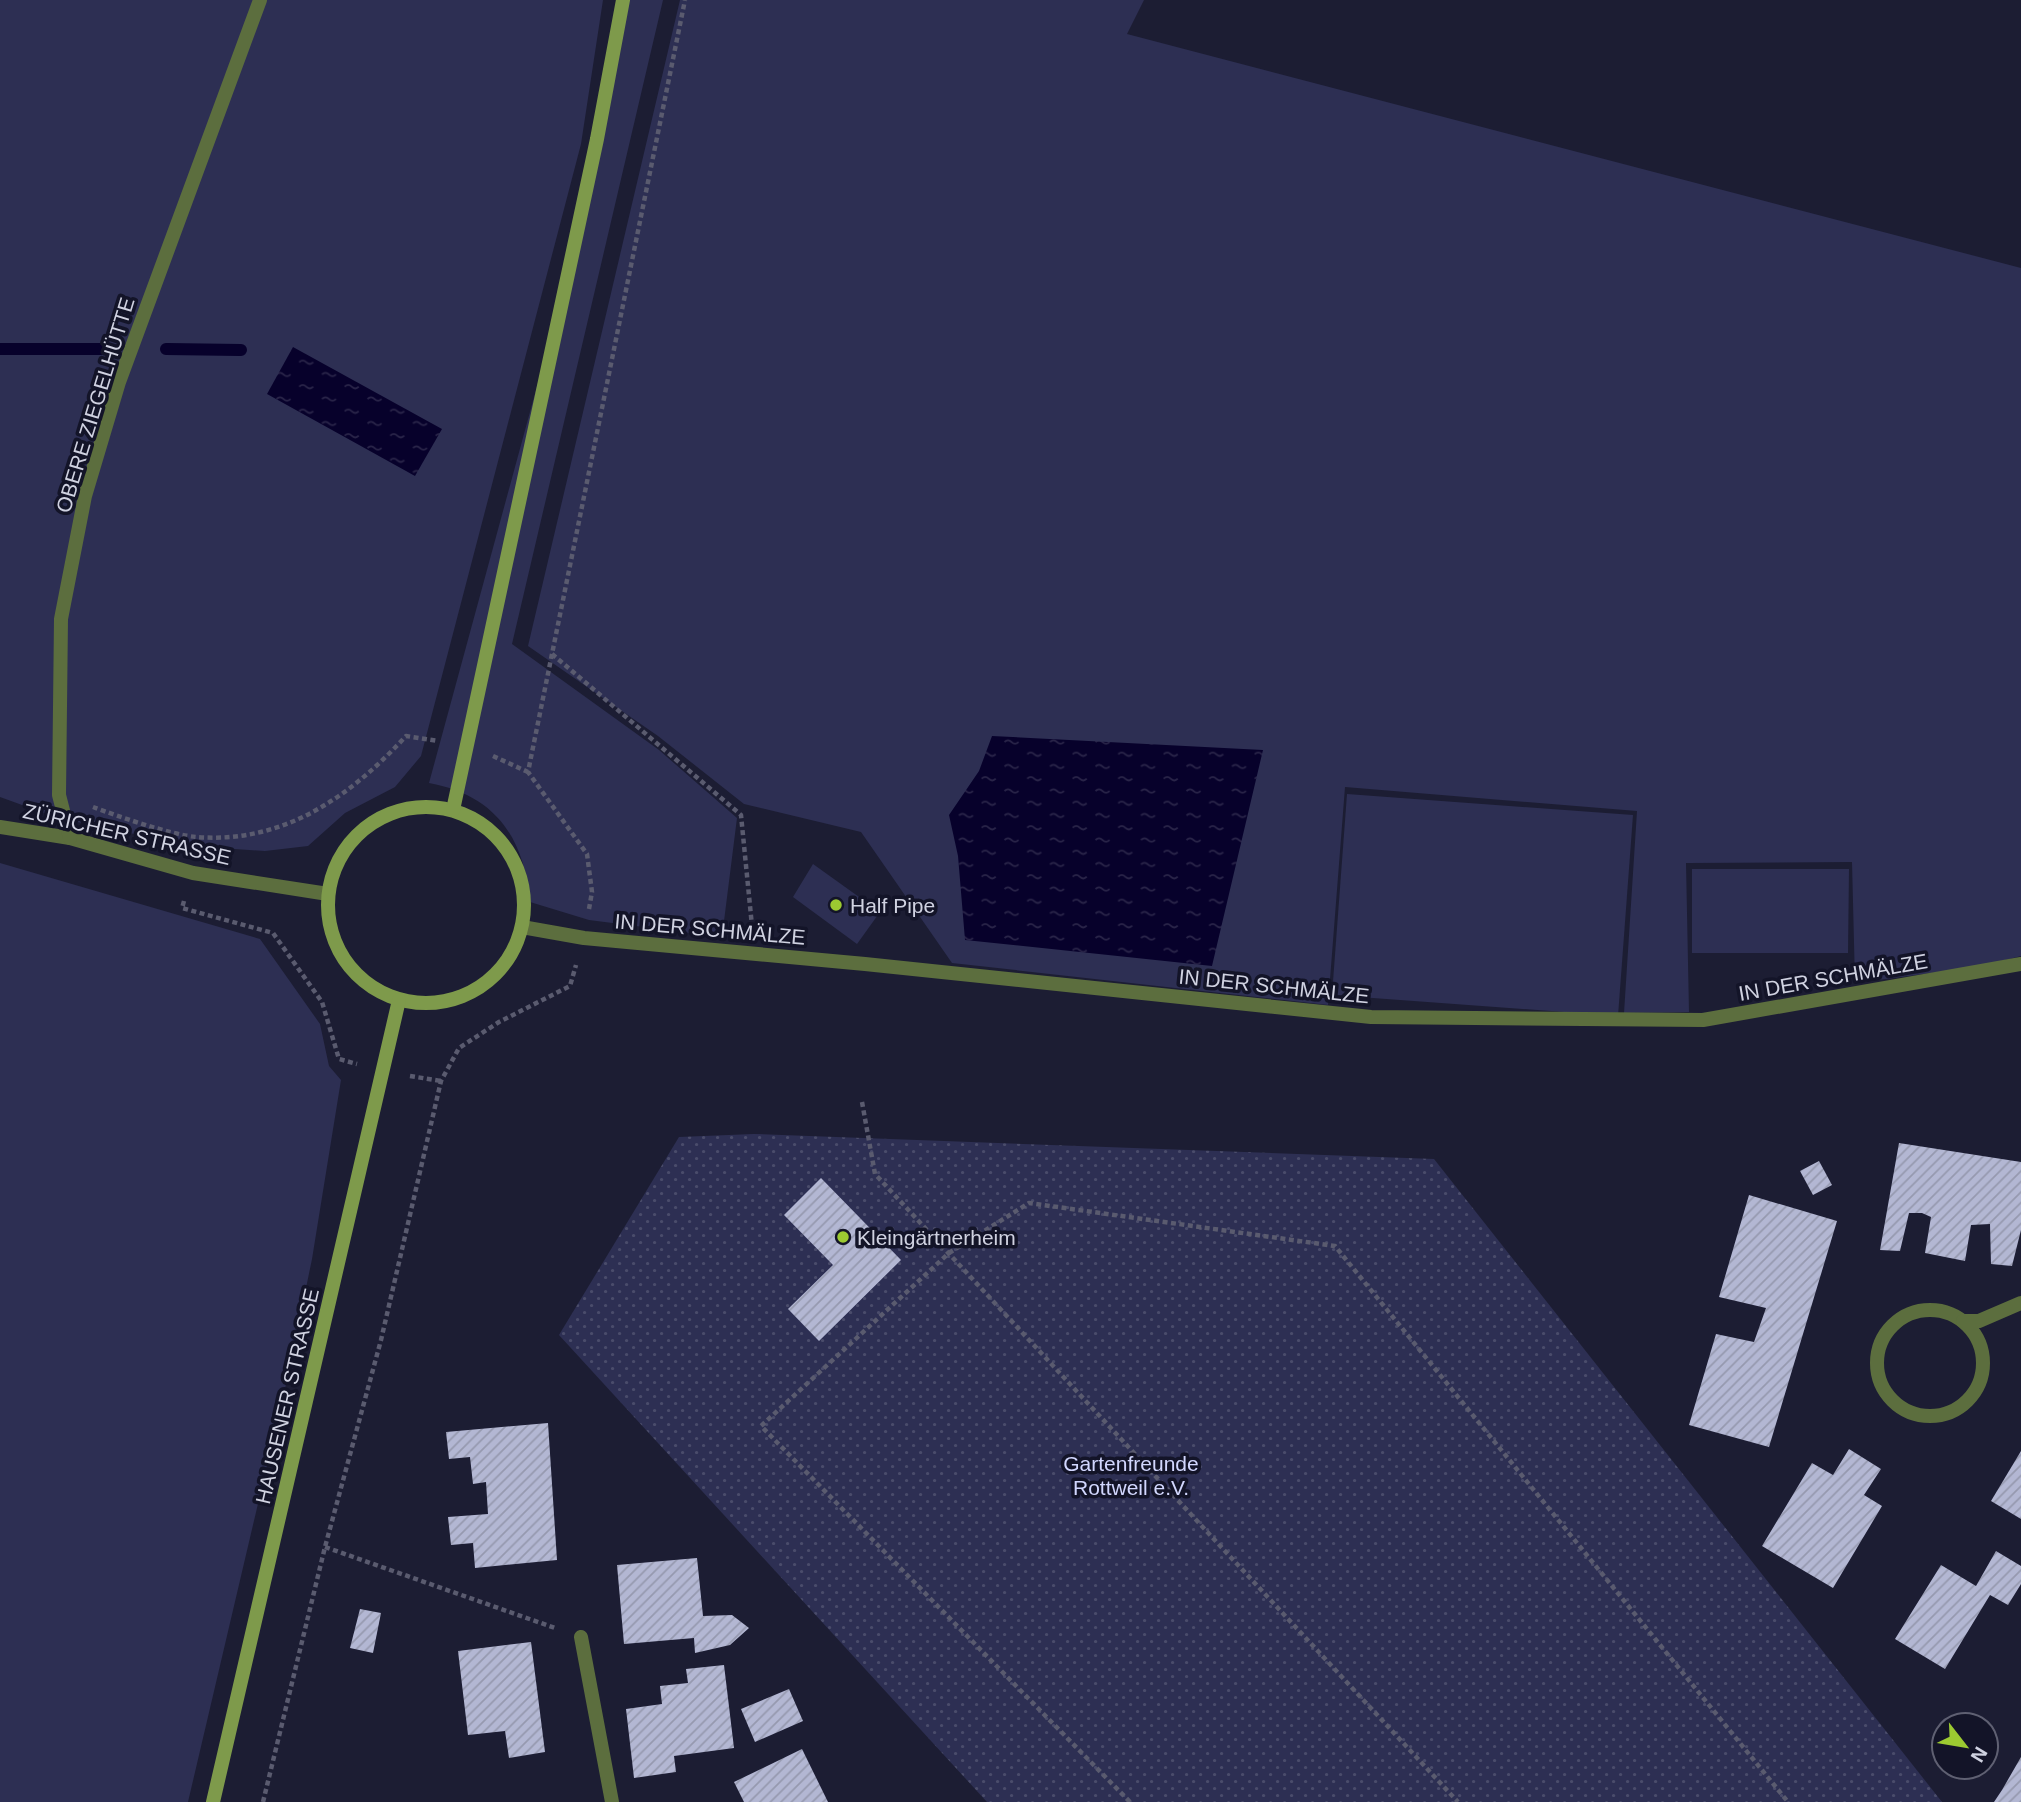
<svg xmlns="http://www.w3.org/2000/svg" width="2021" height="1802" font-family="Helvetica,sans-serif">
<defs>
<pattern id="garden-dots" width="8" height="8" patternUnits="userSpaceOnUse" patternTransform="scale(1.75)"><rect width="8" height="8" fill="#2d2f53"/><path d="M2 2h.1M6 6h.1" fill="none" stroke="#4a4c6b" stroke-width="1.8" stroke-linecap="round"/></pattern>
<pattern id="water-ripples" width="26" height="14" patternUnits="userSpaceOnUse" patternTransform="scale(1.75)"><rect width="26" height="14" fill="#07012b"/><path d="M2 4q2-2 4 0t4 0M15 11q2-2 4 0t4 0" fill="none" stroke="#2a2549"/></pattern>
<pattern id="building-hatch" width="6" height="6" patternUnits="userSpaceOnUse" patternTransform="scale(1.75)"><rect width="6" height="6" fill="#b3b7d3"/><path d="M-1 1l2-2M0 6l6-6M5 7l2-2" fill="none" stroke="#9699af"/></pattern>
</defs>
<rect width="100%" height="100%" fill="#1c1d33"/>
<g fill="#2d2f53">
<polygon points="0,0 603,0 581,144 421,756 395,787 345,813 308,846 265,851 192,846 58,818 0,797"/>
<path d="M 622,0 L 663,0 L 512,644 L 659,750 L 737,818 L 722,937 L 589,920 L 530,902 C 524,837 495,795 429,783 L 601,151 Z"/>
<polygon points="680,0 1144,0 1127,34 2021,268 2021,956 1978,967 1855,983 1852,862 1686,863 1689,1012 1624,1013 1637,811 1345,787 1328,1005 952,963 861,832 744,804 658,736 528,646"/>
<polygon points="1347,794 1633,815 1618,1016 1332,995"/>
<polygon points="0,863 260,939 320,1024 329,1066 341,1080 312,1259 287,1380 188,1802 0,1802"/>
<polygon points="813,864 880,912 857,944 793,897"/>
<polygon points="1692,869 1849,869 1848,953 1692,953"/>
</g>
<polygon fill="url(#garden-dots)" points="754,1134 1434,1159 1942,1802 987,1802 559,1335 679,1137"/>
<g fill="url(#water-ripples)">
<polygon points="293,347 442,429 415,476 267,394"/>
<polygon points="992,736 1263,750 1212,966 965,940 958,856 949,815 979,771"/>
</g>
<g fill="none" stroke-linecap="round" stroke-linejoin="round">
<g stroke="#07012b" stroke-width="12">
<polyline points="0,349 101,349"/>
<polyline points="166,349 241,350"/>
</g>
</g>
<g fill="url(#building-hatch)">
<polygon points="1899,1143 2021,1162 2021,1230 2012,1266 1991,1264 1990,1224 1971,1225 1965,1261 1925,1253 1931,1217 1922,1213 1909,1213 1900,1251 1880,1250"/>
<polygon points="1819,1161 1832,1185 1813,1195 1800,1171"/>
<polygon points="821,1178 901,1260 819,1341 788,1309 833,1265 784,1215"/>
<polygon points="1749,1195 1837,1221 1769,1447 1689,1425 1716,1334 1754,1342 1766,1308 1719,1297"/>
<polygon points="548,1423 557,1560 475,1568 473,1543 451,1545 448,1517 488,1514 486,1482 473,1484 470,1457 449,1459 446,1432"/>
<polygon points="1849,1449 1881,1469 1864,1495 1882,1506 1833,1588 1762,1546 1812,1463 1833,1475"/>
<polygon points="2021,1451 2021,1519 1991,1501"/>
<polygon points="1996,1551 2021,1566 2021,1584 2008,1605 1990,1595 1945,1669 1895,1639 1941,1565 1976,1586"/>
<polygon points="697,1558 703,1616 732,1615 749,1628 730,1645 695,1653 694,1638 624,1644 617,1565"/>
<polygon points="360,1609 381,1613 373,1653 350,1648"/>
<polygon points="531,1642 545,1752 509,1758 505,1731 468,1735 458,1651"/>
<polygon points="724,1665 734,1748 674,1756 676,1772 634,1778 626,1709 662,1704 660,1686 688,1683 686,1669"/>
<polygon points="789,1689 803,1721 755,1742 741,1709"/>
<polygon points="802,1749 828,1802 744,1802 734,1782"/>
<polygon points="2021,1757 2021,1802 1994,1802 2002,1790"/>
</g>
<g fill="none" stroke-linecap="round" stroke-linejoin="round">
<g stroke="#5a5b6f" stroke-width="4.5" stroke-dasharray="5 3.5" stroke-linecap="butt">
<polyline points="552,654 741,815 752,926"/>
<polyline points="493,756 528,772"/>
<path d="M 93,807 C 117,816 172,835 196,837 C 283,844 350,797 406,736 L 438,741"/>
<polyline points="184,901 182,908 273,933 322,1002 339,1059 357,1064"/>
<polyline points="589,909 592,892 587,854 528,772 685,0"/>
<polyline points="410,1076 441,1081"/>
<polyline points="862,1102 875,1174 1458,1802"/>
<polyline points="325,1547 555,1628"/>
<polyline points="263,1802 325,1547 381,1340 441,1081 459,1048 499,1022 570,986 576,965"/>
<polyline points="1130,1802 761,1426 949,1253 1029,1203 1335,1246 1788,1802"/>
</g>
<g stroke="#5c6e3e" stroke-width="14">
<polyline points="0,827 70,838 193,873 328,894"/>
<polyline points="70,838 59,795 61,619 85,496 119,382 260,0"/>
<polyline points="522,927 584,938 865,964 1371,1017 1703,1020 2021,964"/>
<circle cx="1930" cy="1363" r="53"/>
<polyline points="1963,1321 1979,1321 2021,1303"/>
<polyline points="581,1637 612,1802"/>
</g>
<g stroke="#7e9a4b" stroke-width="14">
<circle cx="426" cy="905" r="98"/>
<polyline points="453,810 597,139 623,0"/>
<polyline points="213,1802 399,1000"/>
</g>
</g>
<g fill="#9cca31" stroke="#131428" stroke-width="2.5">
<circle cx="836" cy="905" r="7"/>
<circle cx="843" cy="1237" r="7"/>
</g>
<g text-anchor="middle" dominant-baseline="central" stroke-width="7" stroke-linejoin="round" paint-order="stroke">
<g font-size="21" fill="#d0d2e1" stroke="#131428">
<text transform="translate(95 405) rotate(-73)">OBERE ZIEGELHÜTTE</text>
<text transform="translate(127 834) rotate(13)">ZÜRICHER STRASSE</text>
<text transform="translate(710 929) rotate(5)">IN DER SCHMÄLZE</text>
<text transform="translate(1833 977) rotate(-10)">IN DER SCHMÄLZE</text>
<text transform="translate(1274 986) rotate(6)">IN DER SCHMÄLZE</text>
<text transform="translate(287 1396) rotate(-77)">HAUSENER STRASSE</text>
</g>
<g font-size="21" fill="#d0d2e1" stroke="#131428" text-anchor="start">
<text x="850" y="905">Half Pipe</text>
<text x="857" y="1237">Kleingärtnerheim</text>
</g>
<g font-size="21" fill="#d2d7fe" stroke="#131428">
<text x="1131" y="1463">Gartenfreunde<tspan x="1131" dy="24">Rottweil e.V.</tspan></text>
</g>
</g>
<g transform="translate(1965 1746) rotate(121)"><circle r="33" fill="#131428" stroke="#5f6072" stroke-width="2"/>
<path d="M0-5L12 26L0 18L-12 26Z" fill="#9cca31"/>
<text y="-10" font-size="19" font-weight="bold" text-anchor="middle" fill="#d0d2e1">N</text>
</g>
</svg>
